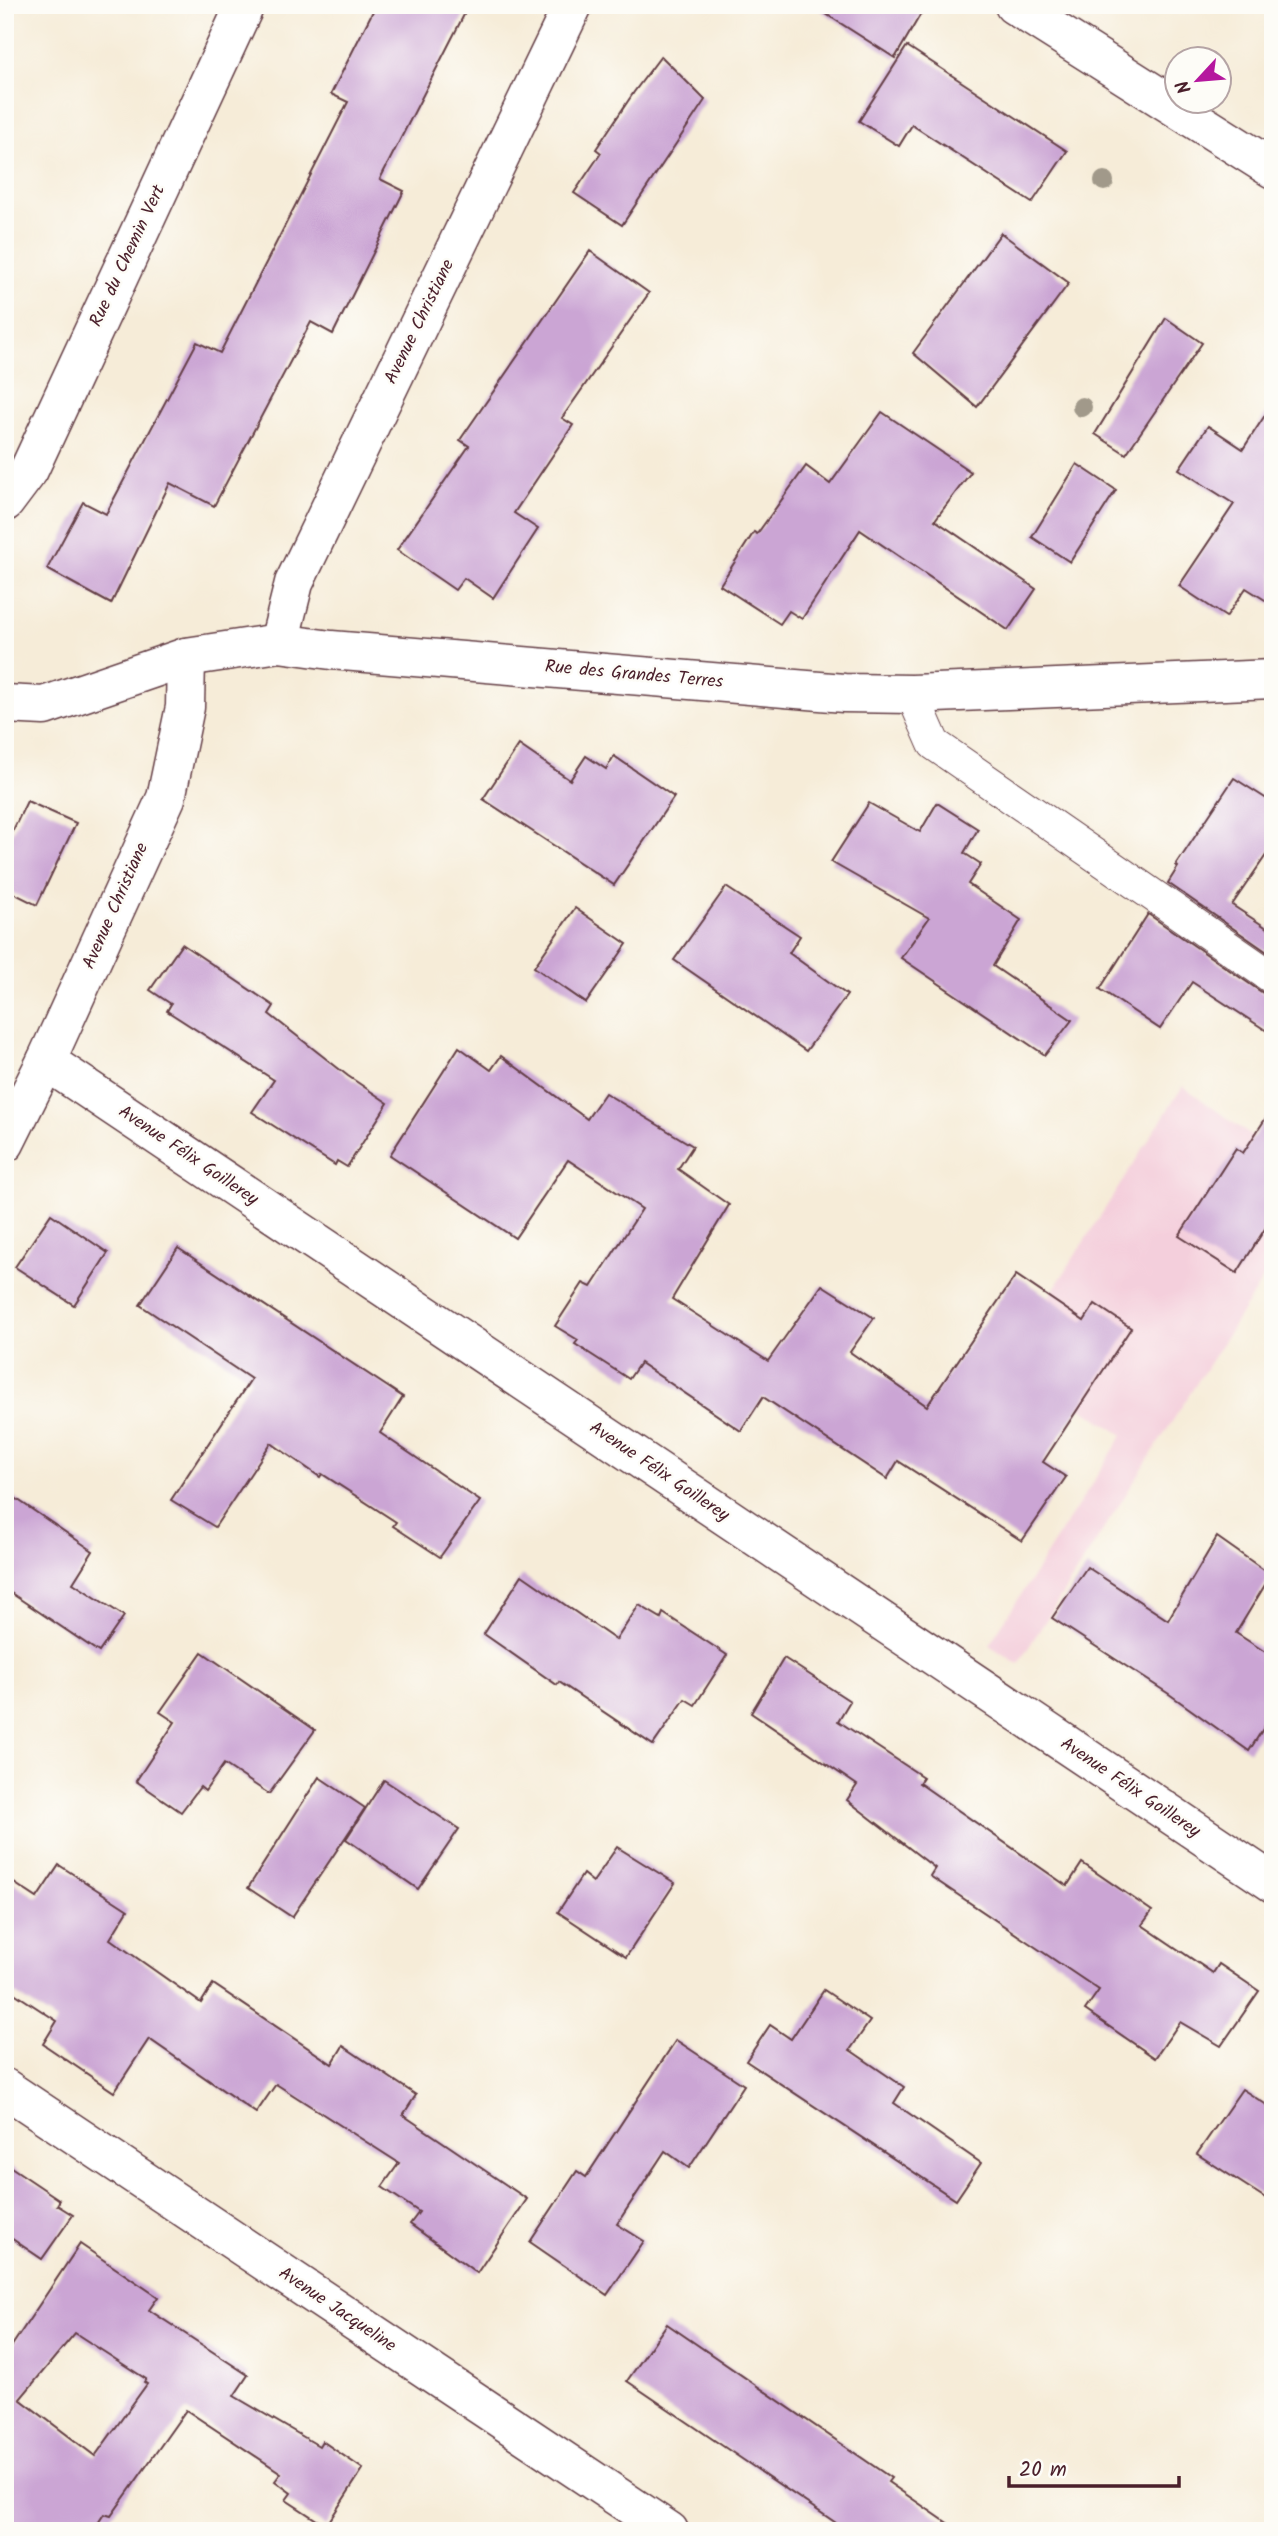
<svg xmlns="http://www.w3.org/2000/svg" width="1278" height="2536" font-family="Kalam,sans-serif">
<rect width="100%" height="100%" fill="#fdfcf7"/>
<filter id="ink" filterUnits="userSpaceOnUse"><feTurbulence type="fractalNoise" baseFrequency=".0143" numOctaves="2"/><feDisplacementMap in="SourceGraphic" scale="14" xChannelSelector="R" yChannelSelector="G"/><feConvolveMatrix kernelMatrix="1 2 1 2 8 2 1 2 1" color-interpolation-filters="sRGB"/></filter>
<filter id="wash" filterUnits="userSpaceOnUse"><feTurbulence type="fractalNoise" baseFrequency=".00686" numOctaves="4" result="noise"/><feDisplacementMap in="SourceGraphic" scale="28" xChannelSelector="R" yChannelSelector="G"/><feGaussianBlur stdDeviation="1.57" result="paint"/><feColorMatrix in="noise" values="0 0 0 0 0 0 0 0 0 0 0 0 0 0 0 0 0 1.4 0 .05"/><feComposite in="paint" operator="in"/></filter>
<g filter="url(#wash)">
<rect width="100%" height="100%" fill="#f6ecd8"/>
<polygon fill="#f4cfdc" points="1183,1086 1273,1152 1273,1275 1268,1271 1018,1664 989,1645 1123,1435 1008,1361"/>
<g id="blocks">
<g fill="#cba5d4" fill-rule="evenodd">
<polygon points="376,5 469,5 380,179 404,191 333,334 311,322 214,506 170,483 111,604 47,569 83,502 106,514 197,342 220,353 348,102 331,94"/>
<polygon points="812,5 926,5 895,58"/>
<polygon points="907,46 1067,151 1032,203 912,125 899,146 859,121"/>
<polygon points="661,56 705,100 622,225 574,193 601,153 596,149 634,92"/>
<polygon points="1001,233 1069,283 977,407 913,353"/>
<polygon points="590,251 649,293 562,418 573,425 514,513 538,529 493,598 464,578 455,590 397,550 469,446 460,440"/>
<polygon points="1166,318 1202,343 1126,454 1095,434"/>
<polygon points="1273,403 1273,605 1246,588 1226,617 1179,586 1234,504 1179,469 1208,426 1243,449"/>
<polygon points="882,412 971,472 935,520 1036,589 1008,630 860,530 802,619 789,611 780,624 720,585 754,532 757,534 806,466 830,484"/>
<polygon points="1077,464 1116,490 1070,562 1032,537"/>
<polygon points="519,745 570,780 586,756 606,769 614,756 674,797 614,885 483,799"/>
<polygon points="1234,778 1273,803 1273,845 1232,905 1273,932 1273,956 1168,883 1178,867 1176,865"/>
<polygon points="27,801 76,823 37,905 5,889 5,847"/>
<polygon points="869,803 920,832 937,803 978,829 964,853 981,864 968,884 1021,920 993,966 1072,1020 1045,1055 901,958 929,918 831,862"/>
<polygon points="726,887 800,936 789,953 847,995 806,1051 674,960"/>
<polygon points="575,908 627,944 586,1003 534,967"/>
<polygon points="1148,914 1263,993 1273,996 1273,1035 1192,982 1160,1029 1100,989"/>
<polygon points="182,944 274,1006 269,1014 348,1076 388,1103 347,1167 337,1161 335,1165 252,1112 274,1080 167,1011 171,1004 150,990"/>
<polygon points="459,1047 491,1070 501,1056 587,1119 605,1093 693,1146 678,1169 729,1205 672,1299 768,1361 822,1285 874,1318 850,1352 927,1406 1016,1275 1084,1321 1095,1304 1131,1328 1043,1462 1066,1477 1022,1541 898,1461 887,1479 763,1397 741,1431 640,1363 629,1379 575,1344 578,1340 555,1326 583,1283 591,1287 642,1209 568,1160 515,1238 390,1155"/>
<polygon points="1273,1107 1273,1216 1237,1273 1179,1236 1236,1148 1243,1153"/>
<polygon points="51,1214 108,1253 74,1305 15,1267"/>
<polygon points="178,1248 403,1397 380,1433 480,1501 440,1557 393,1526 396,1522 322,1474 320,1477 271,1443 215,1527 171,1500 251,1379 140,1305"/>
<polygon points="5,1491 93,1551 73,1583 124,1616 99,1652 5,1589"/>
<polygon points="1217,1537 1271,1575 1236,1633 1273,1657 1273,1713 1249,1751 1169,1694 1052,1618 1087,1567 1168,1620"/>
<polygon points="522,1575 616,1640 639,1605 661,1618 663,1613 727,1655 695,1705 685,1699 653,1745 559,1682 557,1685 484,1634"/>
<polygon points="202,1652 315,1730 269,1794 224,1764 205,1791 200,1787 181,1812 136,1781 175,1722 160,1712"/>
<polygon points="784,1658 850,1701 838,1721 923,1777 919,1783 1067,1886 1082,1863 1152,1911 1142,1925 1213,1973 1219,1964 1259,1991 1221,2046 1180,2022 1155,2058 1085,2010 1099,1990 930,1876 935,1868 847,1800 857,1785 751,1713"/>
<polygon points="319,1777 365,1808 292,1917 248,1888"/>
<polygon points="384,1780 459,1829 418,1889 346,1839"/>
<polygon points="617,1847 675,1883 626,1957 558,1912 583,1874 593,1882"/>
<polygon points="59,1865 128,1910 110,1939 201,2003 213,1984 332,2064 343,2046 416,2095 403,2115 527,2199 477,2273 410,2224 419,2212 382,2187 399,2163 276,2084 256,2113 149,2039 114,2092 43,2044 57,2021 5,1987 5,1877 37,1898"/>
<polygon points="824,1990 870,2021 850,2050 904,2087 894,2103 981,2163 956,2200 746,2061 770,2025 791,2039"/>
<polygon points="676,2040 744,2085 689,2168 665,2151 617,2224 644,2241 607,2295 530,2242 577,2171 586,2177"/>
<polygon points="1242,2089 1273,2109 1273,2203 1197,2154"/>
<polygon points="5,2163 60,2200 57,2205 73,2215 42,2259 5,2234"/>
<path d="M 80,2244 L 158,2297 L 149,2310 L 248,2375 L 234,2396 L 319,2446 L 322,2441 L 363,2469 L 326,2526 L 286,2500 L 291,2493 L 275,2481 L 281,2473 L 186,2410 L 111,2516 L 104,2514 L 93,2531 L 5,2531 L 5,2356 ZM 75,2333 L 146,2379 L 144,2382 L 147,2384 L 95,2456 L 20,2399 Z"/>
<polygon points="667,2324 891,2478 888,2482 959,2531 848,2531 627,2381"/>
</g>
</g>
</g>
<g filter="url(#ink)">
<use href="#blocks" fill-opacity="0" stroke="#643e45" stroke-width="2"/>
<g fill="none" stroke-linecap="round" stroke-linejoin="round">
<defs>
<polyline id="service" points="912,694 934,744 1273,978"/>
<g id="minor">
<polyline points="1014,5 1273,169"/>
<polyline points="5,502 29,470 245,5"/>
<polyline points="279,643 294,583 573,5"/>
<polyline points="5,704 44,706 186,657 279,643 331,650 844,693 912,694 1273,679"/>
<polyline points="46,1061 1273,1883"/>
<polyline points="5,1143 46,1061 166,798 185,707 186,657"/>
<polyline points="5,2088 669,2531"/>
</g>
</defs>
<use href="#service" stroke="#643e45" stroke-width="34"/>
<use href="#minor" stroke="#643e45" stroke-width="41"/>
<use href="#service" stroke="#fff" stroke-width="32"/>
<use href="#minor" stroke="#fff" stroke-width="38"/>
</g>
<g fill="#a1998a">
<circle cx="1104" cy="181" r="10"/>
<circle cx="1082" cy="407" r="10"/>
</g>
</g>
<g text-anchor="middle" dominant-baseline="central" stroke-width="5" stroke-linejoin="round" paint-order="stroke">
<g font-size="18" fill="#4a1f2b" stroke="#fdfcf7">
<text transform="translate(128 256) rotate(-65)">Rue du Chemin Vert</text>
<text transform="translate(420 322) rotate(-64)">Avenue Christiane</text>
<text transform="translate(634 675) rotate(5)">Rue des Grandes Terres</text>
<text transform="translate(116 906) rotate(-66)">Avenue Christiane</text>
<text transform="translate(188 1156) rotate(34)">Avenue Félix Goillerey</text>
<text transform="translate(659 1472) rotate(34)">Avenue Félix Goillerey</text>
<text transform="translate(1130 1788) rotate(34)">Avenue Félix Goillerey</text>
<text transform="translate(337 2310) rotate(34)">Avenue Jacqueline</text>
</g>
</g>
<rect width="1278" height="2536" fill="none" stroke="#fdfcf7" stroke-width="28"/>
<g transform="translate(1198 80) rotate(244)"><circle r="33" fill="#fdfcf7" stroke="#b5a4a5" stroke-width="2"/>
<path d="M0-5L12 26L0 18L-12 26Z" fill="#b5179e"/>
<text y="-10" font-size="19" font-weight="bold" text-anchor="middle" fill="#4a1f2b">N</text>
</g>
<path d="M1009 2476v10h170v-10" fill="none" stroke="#4a1f2b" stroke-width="3.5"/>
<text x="1019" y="2476" font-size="21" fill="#4a1f2b" stroke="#fdfcf7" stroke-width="5" paint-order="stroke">20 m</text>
</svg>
